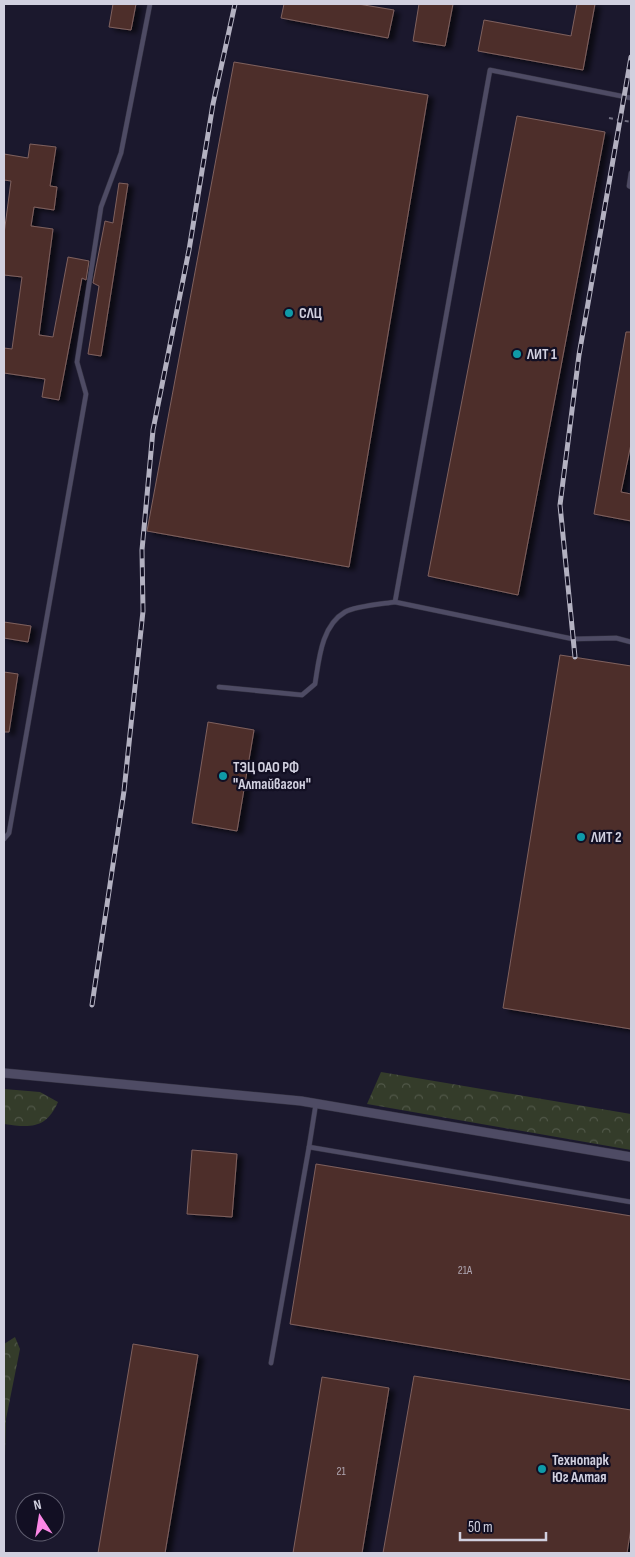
<svg xmlns="http://www.w3.org/2000/svg" width="635" height="1557" font-family="'Sofia Sans Condensed',sans-serif">
<defs>
<pattern id="forest-crowns" width="20" height="18" patternUnits="userSpaceOnUse" patternTransform="scale(1.25)"><rect width="20" height="18" fill="#343c2a"/><path d="M2 6a3 3 0 1 1 6 0M12 15a3 3 0 1 1 6 0" fill="none" stroke="#505748"/></pattern>
<filter id="shadow"><feDropShadow dx="5.5" dy="3" stdDeviation="2.5" flood-color="#0009"/></filter>
</defs>
<rect width="100%" height="100%" fill="#1b182d"/>
<g fill="url(#forest-crowns)">
<polygon points="381,1072 631,1114 631,1150 367,1104"/>
<path d="M 4,1089 L 40,1092 L 58,1102 C 46,1129 30,1128 4,1124 Z"/>
<polygon points="15,1337 20,1349 6,1419 4,1493 4,1344"/>
</g>
<g fill="#4d2d2a" stroke="#7f615e" filter="url(#shadow)">
<polygon points="113,4 136,4 131,30 109,27"/>
<polygon points="284,4 358,4 394,10 388,38 281,18"/>
<polygon points="419,4 453,4 445,46 413,41"/>
<polygon points="577,4 595,4 583,70 478,51 484,20 571,36"/>
<polygon points="234,62 428,95 349,567 147,531"/>
<polygon points="517,116 605,132 518,595 428,576"/>
<polygon points="30,144 56,147 50,186 57,187 54,210 34,207 31,226 53,229 39,335 53,337 68,257 89,261 86,280 82,278 59,400 42,397 45,379 4,373 4,348 12,349 22,277 4,275 4,234 11,181 4,180 4,154 28,158"/>
<polygon points="119,183 128,184 101,356 88,354 99,286 93,283 105,221 113,223"/>
<polygon points="626,332 631,332 631,444 621,492 631,494 631,521 594,514"/>
<polygon points="4,622 31,626 28,642 4,638"/>
<polygon points="560,655 631,666 631,1029 503,1008"/>
<polygon points="4,672 18,674 9,732 4,732"/>
<polygon points="208,722 254,730 237,831 192,823"/>
<polygon points="192,1150 237,1154 232,1217 187,1214"/>
<polygon points="316,1164 631,1216 631,1380 290,1324"/>
<polygon points="133,1344 198,1355 165,1553 98,1553"/>
<polygon points="414,1376 631,1410 631,1528 627,1553 383,1553"/>
<polygon points="322,1377 389,1388 362,1553 293,1553"/>
</g>
<g fill="none" stroke-linecap="round" stroke-linejoin="round">
<defs>
<g id="lane">
<polyline points="631,98 490,70 395,602 573,639 616,638 631,642"/>
<polyline points="631,173 629,186 631,187"/>
<path d="M 219,687 L 302,695 L 315,684 C 319,660 321,626 345,612 C 356,606 382,604 395,602"/>
<polyline points="4,839 9,833 86,394 77,362 101,207 121,153 150,4"/>
<polyline points="316,1103 309,1147 631,1202"/>
<polyline points="271,1363 309,1147"/>
</g>
<polyline id="street" points="4,1073 301,1101 631,1157"/>
</defs>
<use href="#lane" stroke="#333141" stroke-width="5.5"/>
<use href="#street" stroke="#333141" stroke-width="10"/>
<polyline stroke="#737183" stroke-width="2" stroke-dasharray="4 4" stroke-linecap="butt" points="609,118 631,122"/>
<use href="#lane" stroke="#4e4b64" stroke-width="4.5"/>
<use href="#street" stroke="#4e4b64" stroke-width="9"/>
<defs>
<g id="rail">
<polyline points="575,657 560,505 579,355 631,57"/>
<polyline points="92,1005 124,791 143,611 142,550 153,430 189,250 213,104 235,4"/>
</g>
</defs>
<use href="#rail" stroke="#b3b1c1" stroke-width="5"/>
<use href="#rail" stroke="#120f23" stroke-width="3" stroke-dasharray="9" stroke-linecap="butt"/>
</g>
<g fill="#0f9aa8" stroke="#120f23" stroke-width="2">
<circle cx="289" cy="313" r="5"/>
<circle cx="517" cy="354" r="5"/>
<circle cx="223" cy="776" r="5"/>
<circle cx="581" cy="837" r="5"/>
<circle cx="542" cy="1469" r="5"/>
</g>
<g text-anchor="middle" dominant-baseline="central" stroke-width="4.5" stroke-linejoin="round" paint-order="stroke">
<g font-size="12" fill="#b0a7b2">
<text x="465" y="1270">21А</text>
<text x="341" y="1471">21</text>
</g>
<g font-size="15" font-weight="bold" fill="#d1d0df" stroke="#120f23" text-anchor="start">
<text x="299" y="313">СЛЦ</text>
<text x="527" y="354">ЛИТ 1</text>
<text x="233" y="767">ТЭЦ ОАО РФ<tspan x="233" dy="17">"Алтайвагон"</tspan></text>
<text x="591" y="837">ЛИТ 2</text>
<text x="552" y="1460">Технопарк<tspan x="552" dy="17">Юг Алтая</tspan></text>
</g>
</g>
<rect width="635" height="1557" fill="none" stroke="#d1d0df" stroke-width="10"/>
<g transform="translate(40 1517) rotate(348)"><circle r="24" fill="#120f23" stroke="#5e5c6e"/>
<path d="M0-4L9 19L0 12L-9 19Z" fill="#fb87e6"/>
<text y="-8" font-size="14" font-weight="bold" text-anchor="middle" fill="#d1d0df">N</text>
</g>
<path d="M460 1532v8h86v-8" fill="none" stroke="#d1d0df" stroke-width="2.5"/>
<text x="468" y="1532" font-size="15" fill="#d1d0df" stroke="#120f23" stroke-width="4" paint-order="stroke">50 m</text>
</svg>
